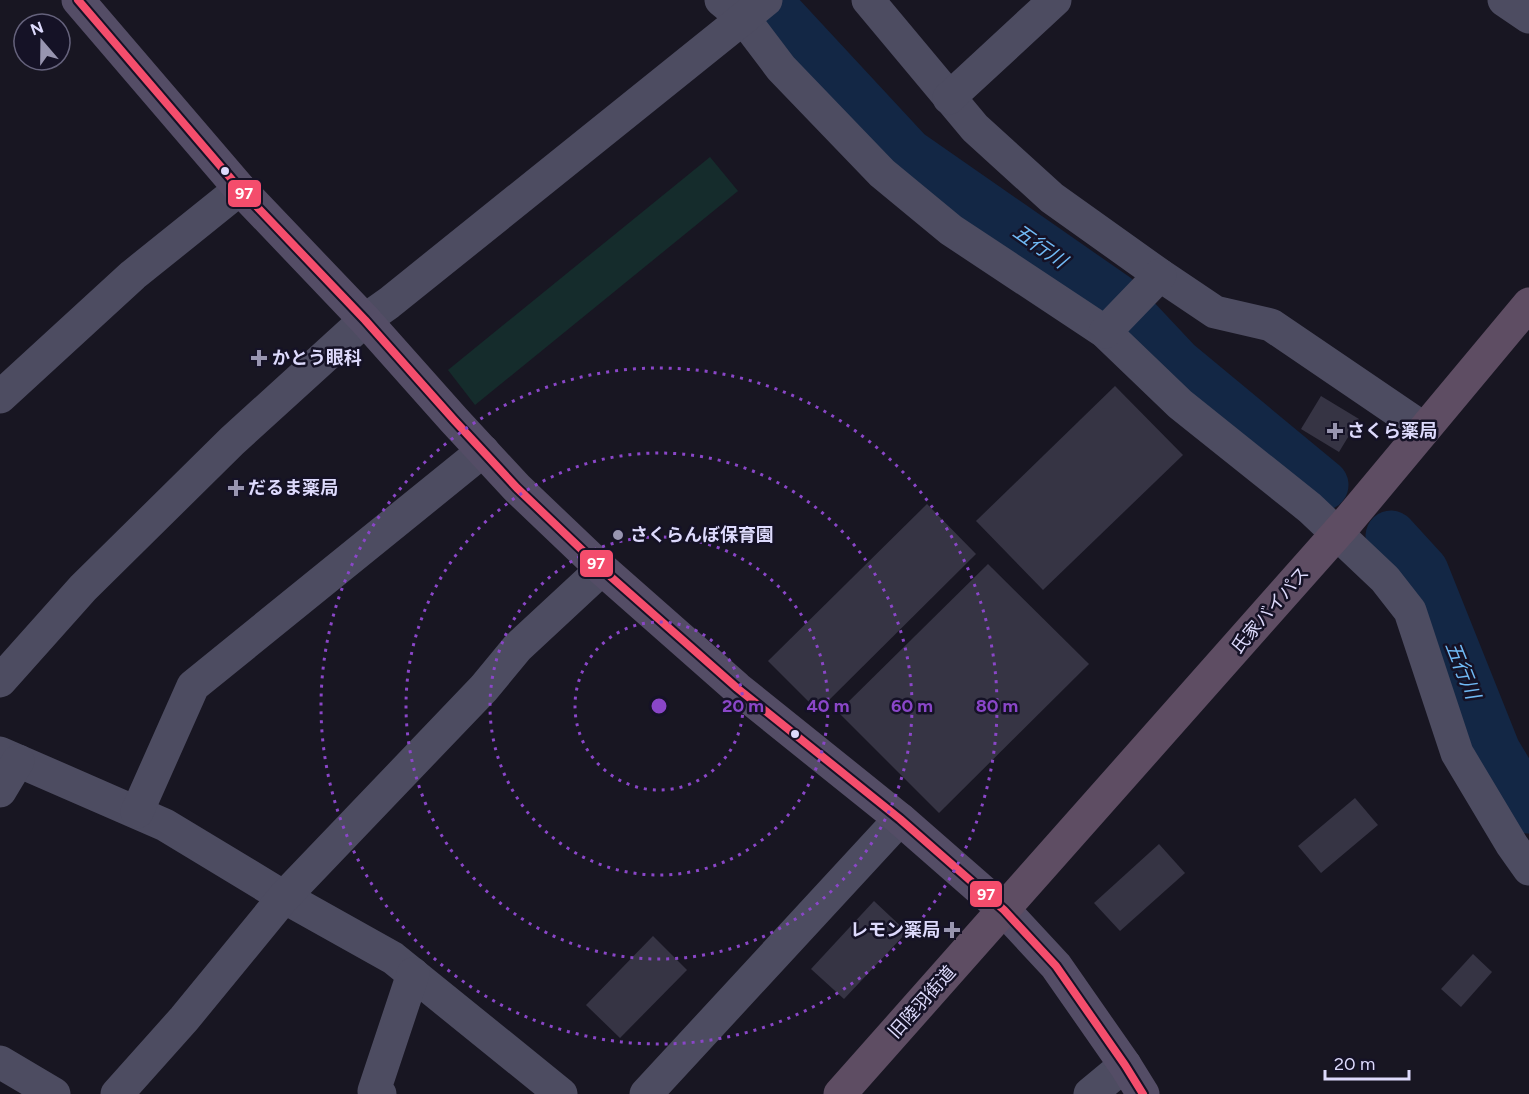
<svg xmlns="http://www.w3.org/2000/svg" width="1529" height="1094" font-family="Figtree,'Noto Sans JP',sans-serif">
<rect width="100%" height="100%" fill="#181622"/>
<polygon fill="#152c2c" points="710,157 738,191 475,405 448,370"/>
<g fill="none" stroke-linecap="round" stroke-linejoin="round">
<g stroke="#132745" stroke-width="51">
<polyline points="765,0 908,154 1115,298 1177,364 1323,485"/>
<polyline points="1391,536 1423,571 1495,751 1529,808"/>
</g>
</g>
<g fill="#363444">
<polygon points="1115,386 1183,455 1043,590 976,521"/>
<polygon points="1321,396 1359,419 1339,452 1301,429"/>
<polygon points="927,504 976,554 818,711 768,661"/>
<polygon points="988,564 1089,664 939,813 838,712"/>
<polygon points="1355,798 1378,825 1321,873 1298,846"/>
<polygon points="1159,844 1185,873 1120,931 1094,903"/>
<polygon points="874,901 907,932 844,999 811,969"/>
<polygon points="653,936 687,970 620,1038 586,1005"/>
<polygon points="1473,954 1492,972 1461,1007 1441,989"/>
</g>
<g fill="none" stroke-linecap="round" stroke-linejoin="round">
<g stroke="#4d4c61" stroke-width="33">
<polyline points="721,0 744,19 781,68 882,173 951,230 1105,332 1180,404 1310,508 1385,579 1410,611 1457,753 1512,845 1529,869"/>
<polyline points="868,0 975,128 1052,198 1160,275 1215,312 1271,325 1424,429"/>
<polyline points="1504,0 1529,17"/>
<polyline points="949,98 1055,0"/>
<polyline points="1105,332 1160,275"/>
<polyline points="0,397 133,275 240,189"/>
<polyline points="0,681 83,588 232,441 365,320 389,303 766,0"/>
<polyline points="0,753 165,825 284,897 393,958 561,1094"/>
<polyline points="0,791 18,761"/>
<polyline points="137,812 193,686 483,451"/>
<polyline points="0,1062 54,1094"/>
<polyline points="117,1094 184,1019 284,897 484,688 517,648 602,569"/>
<polyline points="380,1094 374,1091 413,974"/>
<polyline points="646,1094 900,819"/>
<polyline points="1090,1094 1125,1065"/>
</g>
<polyline stroke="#544d66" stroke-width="33" points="78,0 240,189 365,320 454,420 517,488 602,569 737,688 900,819 1004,910 1056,966 1125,1065 1143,1094"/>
<polyline stroke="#5e4d63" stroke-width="33" points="840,1094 1348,521 1529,304"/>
<defs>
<polyline id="bus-1" points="78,0 240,189 365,320 454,420 517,488 602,569 737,688 900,819 1004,910 1056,966 1125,1065 1143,1094"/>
</defs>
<use href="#bus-1" stroke="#151226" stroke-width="12"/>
<use href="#bus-1" stroke="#f44d6c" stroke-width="8"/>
</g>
<g fill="none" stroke="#8a46c8" stroke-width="3" stroke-dasharray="3 6">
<circle cx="659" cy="706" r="84"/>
<circle cx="659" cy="706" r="169"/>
<circle cx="659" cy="706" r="253"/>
<circle cx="659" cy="706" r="338"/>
</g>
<g fill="#dddafc" stroke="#151226" stroke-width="2">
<circle cx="225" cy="171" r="5"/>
<circle cx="795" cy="734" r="5"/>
</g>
<g fill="#9895b0" stroke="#151226" stroke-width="2">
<path d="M256 349h6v6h6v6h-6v6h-6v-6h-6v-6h6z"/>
<path d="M1332 422h6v6h6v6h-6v6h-6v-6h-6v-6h6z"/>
<path d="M233 479h6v6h6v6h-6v6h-6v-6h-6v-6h6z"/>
<circle cx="618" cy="535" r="6"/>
<path d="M949 921h6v6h6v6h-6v6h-6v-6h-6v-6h6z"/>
</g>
<g text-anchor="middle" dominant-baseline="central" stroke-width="5" stroke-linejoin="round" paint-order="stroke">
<g font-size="18" font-weight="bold" fill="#dddafc" stroke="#151226" text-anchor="start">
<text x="272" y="358">かとう眼科</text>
<text x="1347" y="431">さくら薬局</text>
<text x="248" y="488">だるま薬局</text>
<text x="630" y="535">さくらんぼ保育園</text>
<text x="940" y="930" text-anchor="end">レモン薬局</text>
</g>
<g font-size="18" fill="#dddafc" stroke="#151226">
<text transform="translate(1270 610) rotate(-49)">氏家バイパス</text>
<text transform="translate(922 1002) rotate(-48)">旧陸羽街道</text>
</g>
<g font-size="20" font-style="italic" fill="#70b9f4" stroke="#151226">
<text transform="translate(1040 246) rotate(35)">五行川</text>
<text transform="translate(1463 670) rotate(68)">五行川</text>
</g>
</g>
<circle cx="659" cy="706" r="9" fill="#8a46c8" stroke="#151226" stroke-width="3"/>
<g font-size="18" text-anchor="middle" font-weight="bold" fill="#8a46c8" stroke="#151226" stroke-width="5" stroke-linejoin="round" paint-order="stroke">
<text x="743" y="712">20 m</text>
<text x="828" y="712">40 m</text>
<text x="912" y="712">60 m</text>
<text x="997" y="712">80 m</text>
</g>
<g stroke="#151226" stroke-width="2">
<rect x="227" y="179" width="35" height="29" rx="6" fill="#f44d6c"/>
<rect x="579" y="549" width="35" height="29" rx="6" fill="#f44d6c"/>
<rect x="969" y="880" width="34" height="28" rx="6" fill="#f44d6c"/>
</g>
<g font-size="16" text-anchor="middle" font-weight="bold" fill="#fff">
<text x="244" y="199">97</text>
<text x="596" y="569">97</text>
<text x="986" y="900">97</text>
</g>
<g transform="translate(42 42) rotate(340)"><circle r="28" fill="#151226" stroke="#65627c" stroke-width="1.5"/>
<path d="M0-4.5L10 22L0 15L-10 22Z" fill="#9895b0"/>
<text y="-9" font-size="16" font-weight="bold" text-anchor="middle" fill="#dddafc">N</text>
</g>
<path d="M1325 1070v9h84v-9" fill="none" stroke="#dddafc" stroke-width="3"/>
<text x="1334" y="1070" font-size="18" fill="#dddafc" stroke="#151226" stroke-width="4.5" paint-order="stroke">20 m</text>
</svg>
